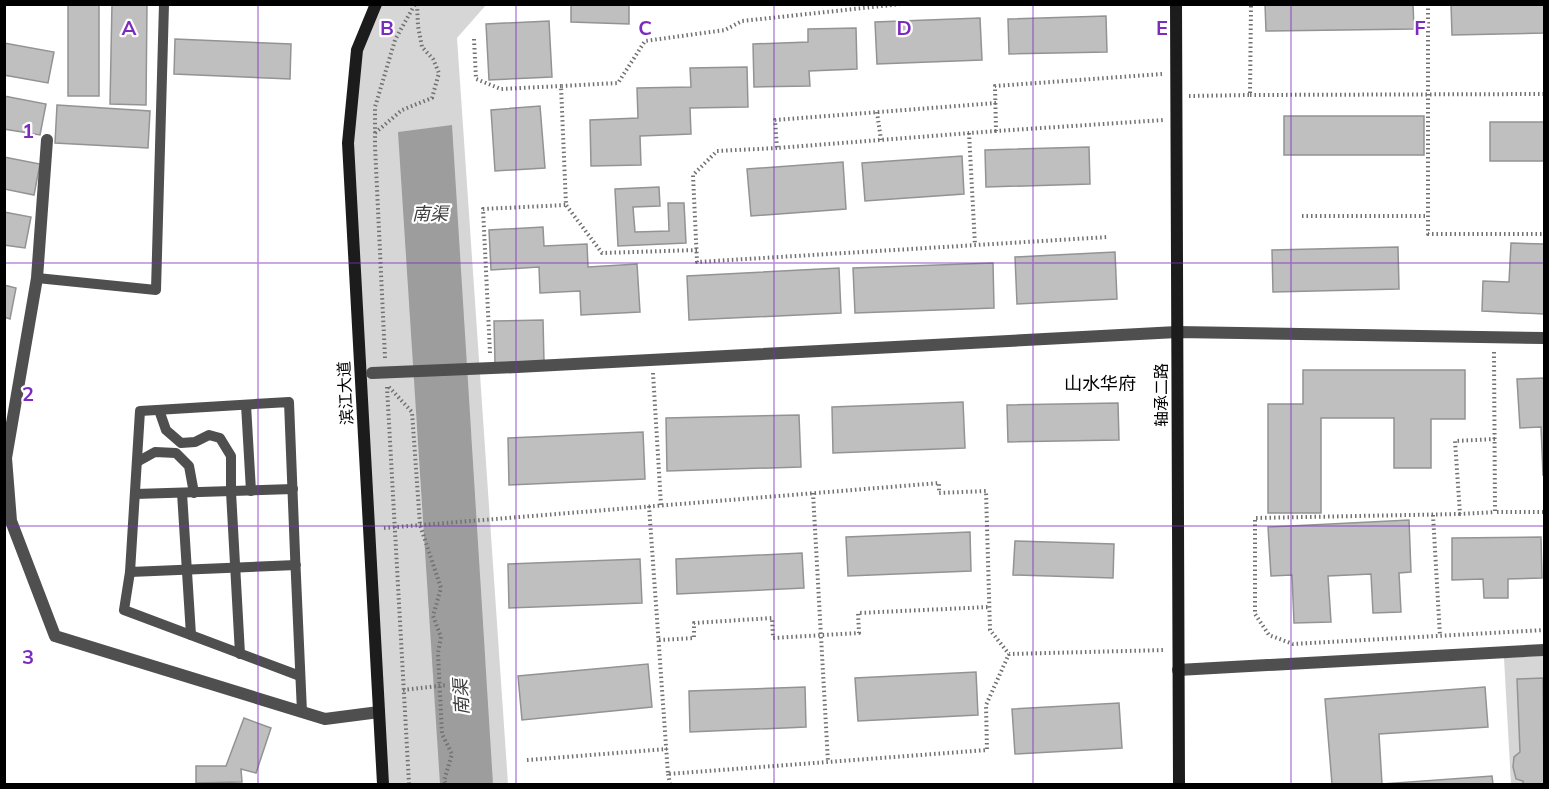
<svg xmlns="http://www.w3.org/2000/svg" width="1549" height="789" font-family="Mulish,'Noto Sans SC',sans-serif">
<rect width="100%" height="100%" fill="#fff"/>
<g fill="#d6d6d6">
<polygon points="364,5 486,5 457,38 508,784 383,784 348,143 357,50 374,10"/>
<polygon points="1544,656 1544,784 1511,784 1504,658"/>
</g>
<polygon fill="#9d9d9d" points="452,125 493,784 440,784 398,132"/>
<g fill="#bfbfbf" stroke="#939393" stroke-width="1.5">
<rect x="68" y="4" width="31" height="92"/>
<polygon points="112,4 147,4 146,105 110,104"/>
<polygon points="571,4 629,4 629,24 571,22"/>
<polygon points="1265,4 1413,4 1414,29 1266,31"/>
<polygon points="1451,4 1544,4 1544,33 1452,35"/>
<polygon points="1106,16 1107,52 1009,54 1008,19"/>
<polygon points="980,18 982,60 877,64 875,22"/>
<polygon points="549,21 552,77 489,80 486,24"/>
<polygon points="856,28 857,69 809,71 810,86 754,87 753,44 808,42 808,29"/>
<polygon points="175,39 291,44 290,79 174,74"/>
<polygon points="4,43 54,52 48,83 4,75"/>
<polygon points="747,67 748,107 690,108 691,134 640,136 641,165 591,166 590,120 638,118 637,88 691,87 690,68"/>
<polygon points="4,96 46,104 40,135 4,129"/>
<polygon points="57,105 150,111 148,148 55,143"/>
<polygon points="540,106 545,168 495,171 491,110"/>
<rect x="1284" y="116" width="140" height="39"/>
<rect x="1490" y="122" width="54" height="39"/>
<polygon points="1089,147 1090,184 986,187 985,150"/>
<polygon points="962,156 964,194 865,201 862,163"/>
<polygon points="4,157 40,164 34,195 4,189"/>
<polygon points="843,162 846,209 751,216 747,169"/>
<polygon points="659,187 660,206 633,207 635,232 669,231 668,203 684,203 686,243 618,246 615,189"/>
<polygon points="4,212 31,217 25,248 4,245"/>
<polygon points="543,227 544,246 587,244 588,267 637,264 640,312 581,315 580,291 540,293 539,267 491,270 489,230"/>
<polygon points="1511,243 1544,244 1544,314 1482,311 1483,281 1509,282"/>
<polygon points="1398,247 1399,289 1273,292 1272,250"/>
<polygon points="1115,252 1117,299 1017,304 1015,257"/>
<polygon points="993,263 994,308 855,313 853,268"/>
<polygon points="839,268 841,313 689,320 687,276"/>
<polygon points="4,285 16,288 10,319 4,317"/>
<polygon points="543,320 544,362 495,363 494,321"/>
<polygon points="1303,370 1465,370 1465,419 1431,419 1431,468 1394,468 1394,418 1321,418 1321,513 1268,513 1268,404 1303,404"/>
<polygon points="1544,378 1544,475 1543,475 1541,427 1520,428 1517,379"/>
<polygon points="963,402 965,448 833,453 832,407"/>
<polygon points="1118,403 1119,440 1008,442 1007,405"/>
<polygon points="799,415 801,467 667,471 666,418"/>
<polygon points="643,432 645,479 509,485 508,438"/>
<polygon points="1409,520 1411,572 1399,573 1401,612 1373,613 1371,574 1328,576 1331,622 1294,623 1292,575 1271,576 1268,527"/>
<polygon points="970,532 971,571 848,576 846,537"/>
<polygon points="1541,537 1542,578 1508,579 1508,598 1484,598 1483,579 1452,580 1452,538"/>
<polygon points="1015,541 1114,544 1113,578 1013,575"/>
<polygon points="802,553 804,588 677,594 676,559"/>
<polygon points="640,559 642,603 509,608 508,564"/>
<polygon points="648,664 652,707 522,720 518,676"/>
<polygon points="976,672 978,715 858,721 855,678"/>
<polygon points="1543,678 1544,784 1523,784 1523,781 1516,779 1513,767 1514,757 1520,752 1517,679"/>
<polygon points="805,687 806,727 690,732 689,691"/>
<polygon points="1485,687 1488,727 1379,734 1382,784 1492,776 1493,784 1332,784 1325,699"/>
<polygon points="1119,703 1122,748 1015,754 1012,709"/>
<polygon points="244,718 271,728 256,773 241,769 242,782 196,783 196,766 226,766"/>
</g>
<g fill="none" stroke-linecap="round" stroke-linejoin="round">
<g stroke="#717171" stroke-width="4" stroke-dasharray="1.5 3" stroke-linecap="butt">
<polyline points="1428,4 1428,234 1544,234"/>
<polyline points="474,39 476,79 501,89 561,86"/>
<polyline points="1162,74 995,86 996,131 1164,120"/>
<polyline points="1250,95 1544,94"/>
<polyline points="1189,96 1250,95 1251,4"/>
<polyline points="996,103 775,120 777,148 996,131"/>
<polyline points="877,112 881,140"/>
<polyline points="375,133 402,110 432,98 439,73 433,59 422,47 418,26 417,4"/>
<polyline points="969,133 975,245"/>
<polyline points="777,148 717,151 693,175 697,262 1108,237"/>
<polyline points="1302,216 1428,216"/>
<polyline points="697,250 602,253 566,205 561,86 618,83 645,41 725,30 742,21 901,4"/>
<polyline points="1494,352 1495,512 1544,512"/>
<polyline points="490,353 483,209 566,205"/>
<polyline points="385,358 375,146 375,107 395,40 415,4"/>
<polyline points="653,373 661,505"/>
<polyline points="387,387 409,784"/>
<polyline points="389,387 412,412 420,525 441,588 433,616 441,637 438,653 442,734 452,754 444,781 446,784"/>
<polyline points="1495,439 1455,441 1460,514 1495,512"/>
<polyline points="813,493 828,762"/>
<polyline points="649,506 668,774 987,750 986,705 1009,654"/>
<polyline points="1460,514 1255,518 1255,614 1269,635 1293,644 1544,630"/>
<polyline points="1433,515 1440,636"/>
<polyline points="384,528 939,483 939,493 986,491 990,630 1009,654 1165,650"/>
<polyline points="659,640 694,638 694,623 772,618 773,638 859,633 858,613 989,607"/>
<polyline points="403,690 447,685"/>
<polyline points="527,760 667,749"/>
<polyline points="668,774 670,784"/>
</g>
<g stroke="#4f4f4f" stroke-width="10">
<polyline points="37,278 156,290 164,4"/>
<polyline points="246,405 251,491"/>
<polyline points="159,410 166,430 181,443 195,442 209,435 220,438 231,456 231,492 240,654"/>
<polyline points="137,462 155,452 176,453 189,466 194,493"/>
<polyline points="182,493 191,635"/>
<polyline points="135,494 293,489"/>
<path d="M 296,565 L 130,572 L 140,411 L 289,402 C 293,505 297,609 302,712"/>
<polyline points="130,572 124,610 300,676"/>
</g>
<g stroke="#4f4f4f" stroke-width="12">
<polyline points="47,140 37,278 6,458 11,521 55,636 325,719 379,712"/>
<polyline points="517,367 1177,332 1544,338"/>
<polyline points="1178,670 1544,650"/>
</g>
<g stroke="#1c1c1c" stroke-width="12">
<polyline points="376,4 357,50 348,143 383,784"/>
<polyline points="1176,4 1179,784"/>
</g>
<polyline stroke="#4f4f4f" stroke-width="12" points="372,373 517,367"/>
</g>
<path fill="none" stroke="#7b2cbf" stroke-width="1.5" stroke-opacity="0.55" d="M 258,4 L 258,784M 516,4 L 516,784M 774,4 L 774,784M 1033,4 L 1033,784M 1291,4 L 1291,784M 4,263 L 1544,263M 4,526 L 1544,526"/>
<g text-anchor="middle" dominant-baseline="central" stroke-width="4.5" stroke-linejoin="round" paint-order="stroke">
<g font-size="16" fill="#000" stroke="#fff">
<text transform="translate(345 393) rotate(-93)">滨江大道</text>
<text transform="translate(1161 395) rotate(-90)">轴承二路</text>
</g>
<g font-size="18" font-style="italic" fill="#3e3e3e" stroke="#fff">
<text x="430" y="213">南渠</text>
<text transform="translate(461 697) rotate(-93)">南渠</text>
</g>
<g font-size="18" fill="#000" stroke="#fff">
<text x="1100" y="383">山水华府</text>
</g>
</g>
<g font-size="20" text-anchor="middle" font-weight="bold" fill="#7b2cbf" stroke="#fff" stroke-width="4.5" stroke-linejoin="round" paint-order="stroke">
<text x="129" y="35">A</text>
<text x="387" y="35">B</text>
<text x="645" y="35">C</text>
<text x="904" y="35">D</text>
<text x="1162" y="35">E</text>
<text x="1420" y="35">F</text>
<text x="28" y="138">1</text>
<text x="28" y="401">2</text>
<text x="28" y="664">3</text>
</g>
<rect width="1549" height="789" fill="none" stroke="#000000" stroke-width="12"/>
</svg>
